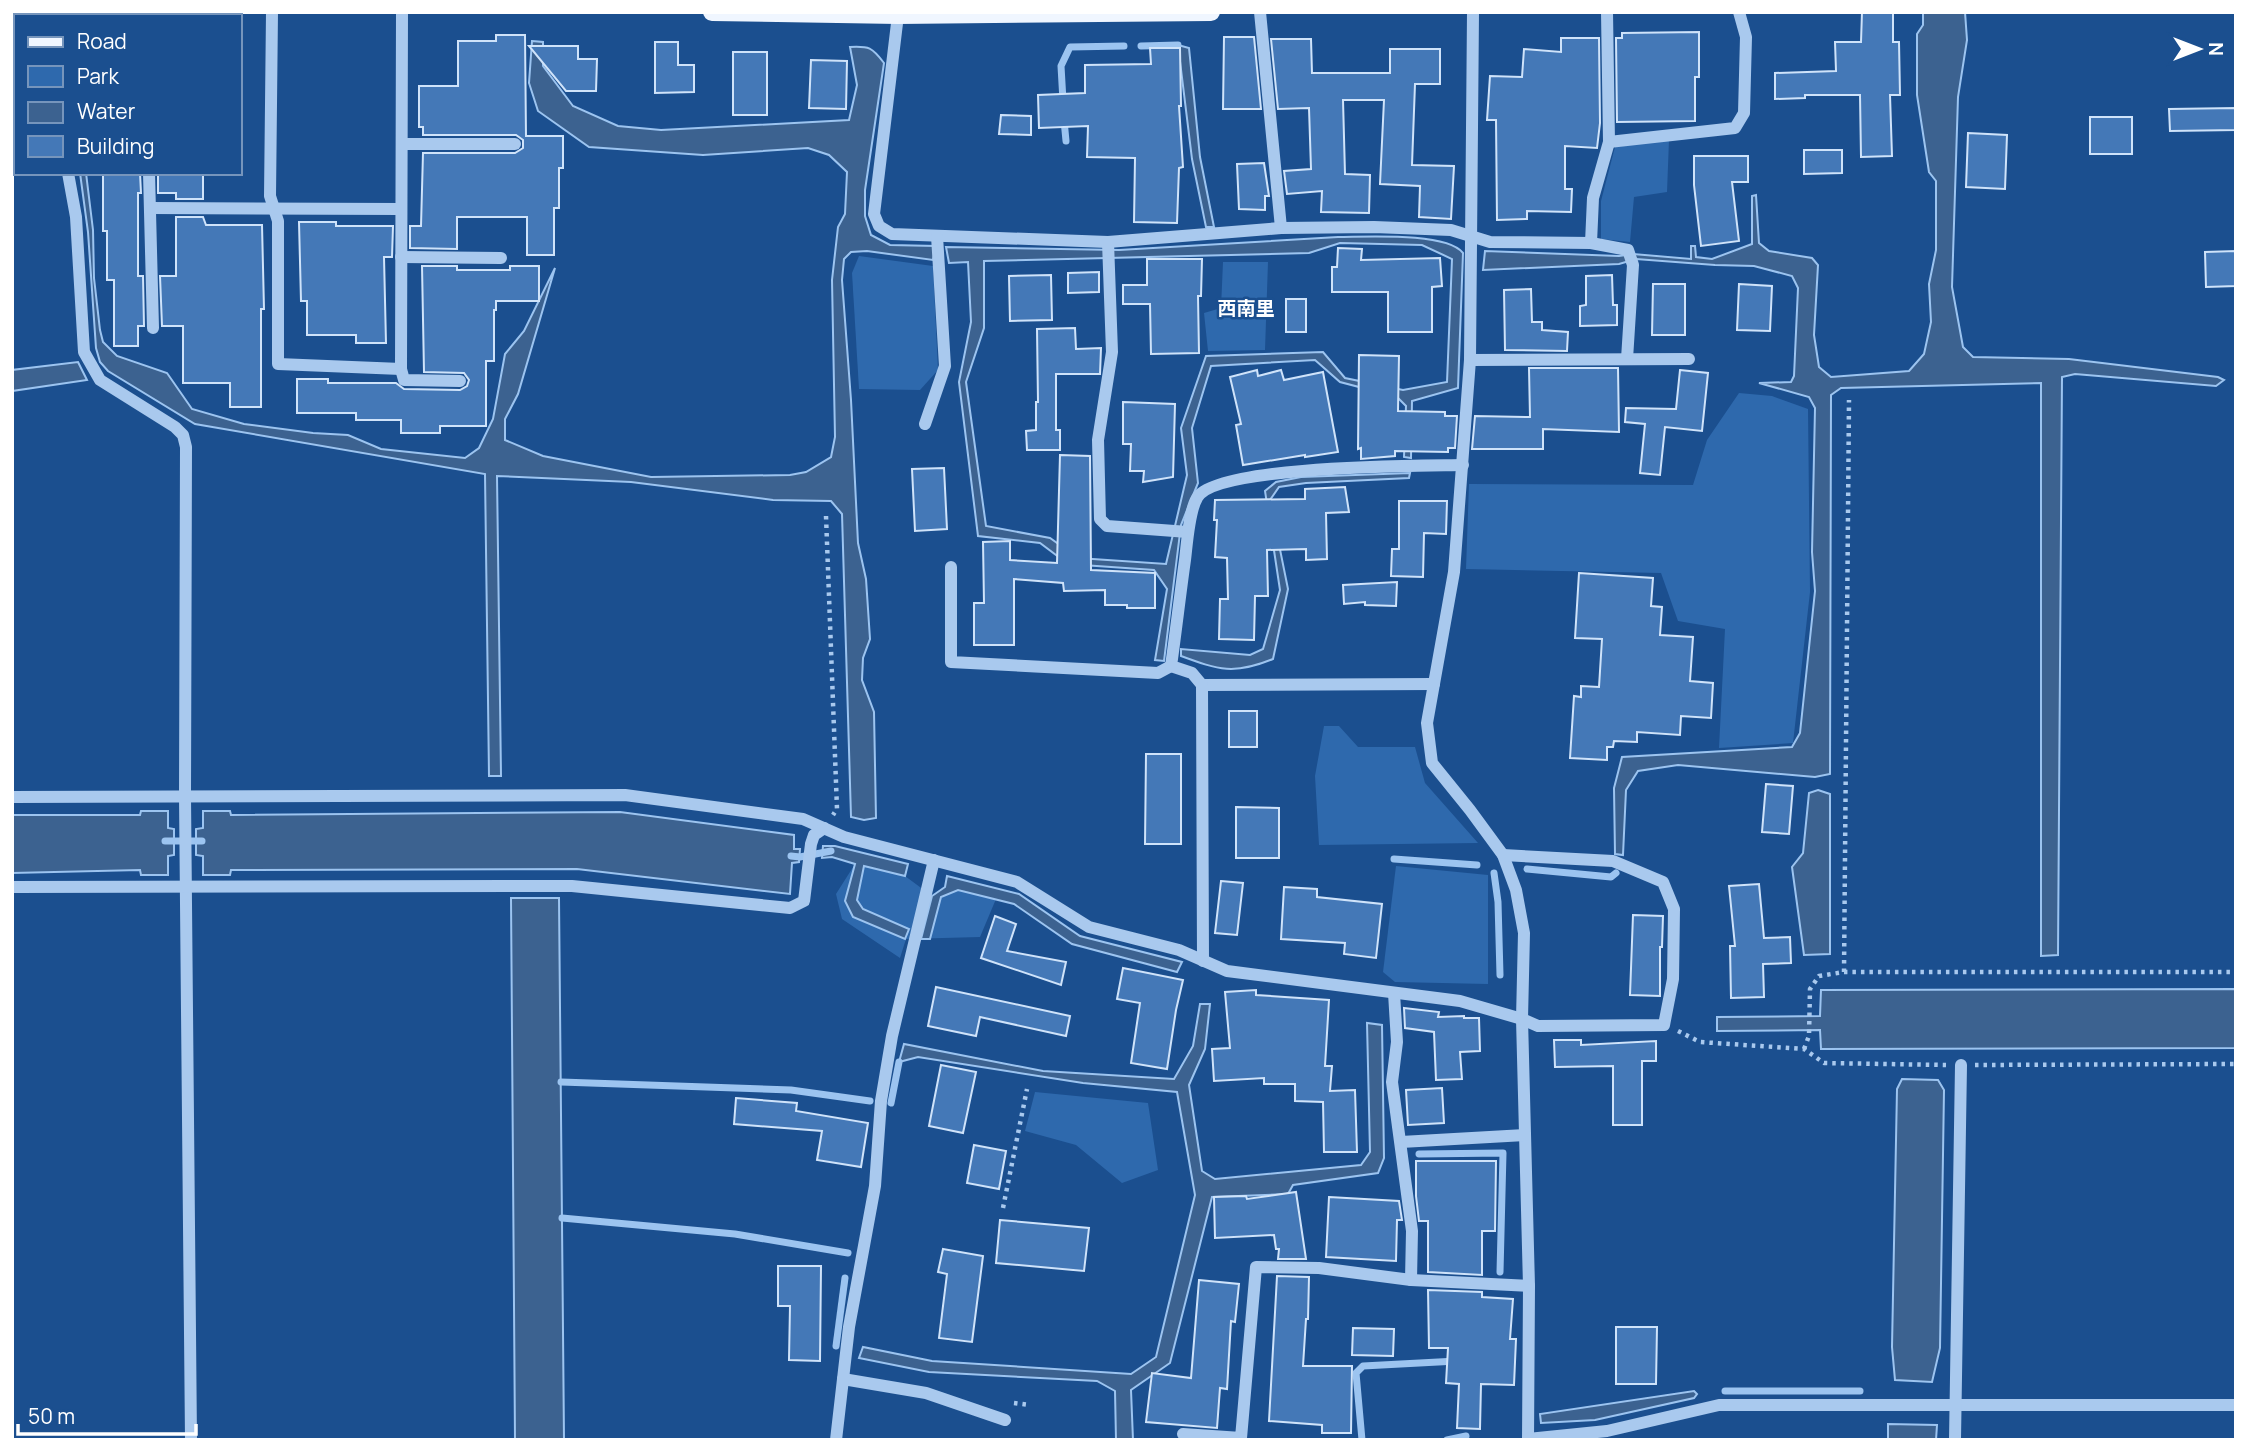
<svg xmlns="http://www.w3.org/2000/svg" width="2248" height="1452" font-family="Manrope,'Noto Sans JP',sans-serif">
<rect width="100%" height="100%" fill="#1b4f8f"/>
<g fill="#2e69ad">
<polygon points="1669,140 1667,192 1634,197 1630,242 1601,239 1601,201 1615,147"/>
<polygon points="859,256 933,266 938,370 920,390 859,389 852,273"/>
<polygon points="1223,262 1268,262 1265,350 1208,351 1204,313 1221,308"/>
<polygon points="1739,393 1772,396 1808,409 1810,592 1793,743 1719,748 1725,629 1678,621 1661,573 1466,569 1469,484 1693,485 1707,440"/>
<polygon points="1324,726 1339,726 1358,747 1415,747 1425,783 1478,843 1319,845 1315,776"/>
<polygon points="855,864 905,876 932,896 941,897 958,890 996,899 980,937 906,939 900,958 842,919 836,894"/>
<polygon points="1396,866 1488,875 1488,984 1395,982 1383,972"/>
<polygon points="1035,1092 1148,1103 1158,1170 1122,1183 1076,1145 1025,1131"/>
</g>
<g fill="#3c6290" stroke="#9cc4f0" stroke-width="2" fill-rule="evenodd">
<polygon points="1923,12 1965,12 1967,40 1958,97 1952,287 1963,347 1973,357 2069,359 2218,377 2224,380 2216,386 2075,374 2062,377 2058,955 2041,956 2041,383 1841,388 1831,395 1830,774 1815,777 1678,765 1638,771 1626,790 1623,855 1615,854 1614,788 1622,757 1792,747 1800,733 1815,591 1812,552 1815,408 1809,397 1759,383 1791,382 1794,376 1798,288 1792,276 1754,266 1715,265 1636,259 1619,264 1483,270 1485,251 1619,256 1633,254 1691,259 1691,246 1695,246 1696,257 1712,259 1752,244 1752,196 1756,195 1759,243 1769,251 1812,258 1818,265 1814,335 1819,367 1831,377 1909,371 1924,354 1931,322 1929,284 1936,250 1936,181 1929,172 1917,95 1917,34 1923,25"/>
<path d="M 532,41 L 543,42 L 543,66 L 573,106 L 618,126 L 661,130 L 849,120 L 857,85 L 850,47 C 869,46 872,47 884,63 L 865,190 L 865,216 L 871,235 L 890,245 L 936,246 L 933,260 L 867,251 L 851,252 L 844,259 L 842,280 L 851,400 L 858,543 L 866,579 L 870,639 L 863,658 L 862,680 L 874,712 L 876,818 L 864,820 L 851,817 L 842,514 L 831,501 L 773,500 L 631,482 L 497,476 L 501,776 L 489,776 L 485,474 L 195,424 L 108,371 L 100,362 L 96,348 L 88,232 L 80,173 L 86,173 L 93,230 L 94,278 L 100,330 L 103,342 L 117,356 L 167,373 L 192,409 L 244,424 L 313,433 L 348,435 L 381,449 L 465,458 L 479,448 L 493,419 L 505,354 L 524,331 L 555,268 L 518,394 L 505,419 L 505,440 L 543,456 L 651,477 L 790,475 L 806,472 L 831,457 L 835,437 L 832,280 L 838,227 L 845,214 L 847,172 L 829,155 L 808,148 L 703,155 L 589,147 L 538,111 L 529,83 Z"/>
<polygon points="1178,45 1189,48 1200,157 1214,227 1206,227 1192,159"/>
<path d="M 1338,237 C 1366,237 1446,232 1463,253 L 1458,388 L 1412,401 L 1411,458 L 1404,457 L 1406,406 L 1397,397 L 1340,382 L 1315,360 L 1211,366 L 1192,428 L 1198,483 L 1181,525 L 1164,661 L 1155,660 L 1167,589 L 1154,570 L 1068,564 L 1040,543 L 978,536 L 959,382 L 971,322 L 968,262 L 949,263 L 946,247 L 1119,250 ZM 1340,243 L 1422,245 L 1452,259 L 1447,382 L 1403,390 L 1345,378 L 1323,352 L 1206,356 L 1181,428 L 1187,475 L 1166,564 L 1078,558 L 1050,538 L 986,526 L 966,382 L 984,328 L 984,261 L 1309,253 Z"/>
<polygon points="78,362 87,380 12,391 12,370"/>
<path d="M 1410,473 L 1409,478 L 1306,483 L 1279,487 L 1270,500 L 1288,589 L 1273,659 C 1234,675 1219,670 1181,656 L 1181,649 L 1250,655 L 1263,649 L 1280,590 L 1265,491 L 1276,482 L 1301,477 Z"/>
<polygon points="1818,790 1830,794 1830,954 1804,955 1792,867 1803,853 1809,793"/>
<polygon points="141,811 168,811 168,828 174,829 174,855 168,856 168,875 141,875 140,870 12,873 12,815 140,815"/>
<polygon points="203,811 230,811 231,815 620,812 794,835 794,849 800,849 799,862 792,863 790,894 577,869 231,870 230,875 203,875 203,856 196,855 196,829 203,828"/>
<polygon points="823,846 835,846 908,864 905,876 864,866 857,900 863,909 909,929 905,939 853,917 845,901 855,864 832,857 822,858"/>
<polygon points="947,876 1019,894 1080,936 1182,962 1177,972 1072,944 1014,904 958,890 941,897 930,939 921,939 932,896 945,887"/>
<polygon points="511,898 559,898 564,1440 515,1440"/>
<polygon points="2236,989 2236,1048 1821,1049 1820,1030 1717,1031 1717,1017 1820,1016 1821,990"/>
<polygon points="1200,1004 1210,1004 1205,1049 1189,1085 1202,1171 1215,1179 1361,1165 1370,1152 1367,1023 1382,1025 1384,1158 1378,1173 1293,1185 1288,1194 1212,1197 1170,1363 1131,1390 1133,1440 1116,1440 1115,1391 1097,1381 929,1372 859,1358 863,1347 932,1361 1131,1374 1156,1357 1195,1195 1177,1092 1083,1083 918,1057 899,1062 904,1044 1043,1071 1174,1079 1193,1046"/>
<polygon points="1902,1079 1938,1080 1944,1090 1940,1348 1932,1382 1895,1380 1892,1347 1897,1089"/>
<polygon points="1694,1391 1697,1394 1694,1398 1595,1420 1541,1423 1540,1414"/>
<polygon points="1888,1424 1937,1425 1936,1440 1888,1440"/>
</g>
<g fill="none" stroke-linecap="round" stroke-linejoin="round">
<g stroke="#9cc4f0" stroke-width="7">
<polyline points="1141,46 1178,45"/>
<polyline points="1063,101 1061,66 1070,47 1124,46"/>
<polyline points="1064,120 1066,141"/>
<polyline points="165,841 202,841"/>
<polyline points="791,856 800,857 831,851"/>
<polyline points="1394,859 1477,865"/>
<polyline points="1527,869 1611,877 1616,873"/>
<polyline points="1494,873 1498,902 1500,975"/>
<polyline points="561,1082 791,1090 870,1101"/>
<polyline points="891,1103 899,1062"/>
<polyline points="1419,1154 1503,1153 1500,1272"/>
<polyline points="562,1218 735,1234 848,1253"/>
<polyline points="836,1346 845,1278"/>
<polyline points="1725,1391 1860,1391"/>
<polyline points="1362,1440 1356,1373 1363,1366 1457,1361"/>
<polyline points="1447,1440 1466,1436"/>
</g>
</g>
<g fill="#4478b7" stroke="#cfe3fa" stroke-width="2">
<polygon points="1862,12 1893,12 1893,42 1899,42 1900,95 1890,95 1892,156 1861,157 1860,95 1805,95 1805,98 1775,99 1775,73 1836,71 1835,42 1861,42"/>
<polygon points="1699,32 1699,77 1695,77 1695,121 1617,122 1616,38 1622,38 1622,33"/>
<polygon points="496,35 525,35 526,136 563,136 563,168 559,168 559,208 554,208 554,255 527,255 527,217 457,217 457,249 410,248 410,226 421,226 423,153 515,153 523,148 523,140 516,135 423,135 423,127 419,127 419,86 458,86 458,41 496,41"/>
<polygon points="1224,37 1254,37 1261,109 1223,109"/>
<polygon points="1561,38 1599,38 1600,123 1597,148 1565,146 1565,189 1572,189 1571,212 1527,211 1527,219 1497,220 1496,120 1487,120 1490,76 1522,77 1524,49 1561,52"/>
<polygon points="1271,39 1311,39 1312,73 1390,73 1390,49 1440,49 1440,84 1415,84 1412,165 1454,166 1451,219 1419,217 1420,186 1380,184 1384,100 1343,100 1345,174 1370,175 1369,213 1321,212 1322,191 1287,194 1284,171 1311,169 1309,108 1278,109"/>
<polygon points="655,42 678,42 678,65 694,65 694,92 655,93"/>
<polygon points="529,46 578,46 578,59 597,59 596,91 566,91"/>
<polygon points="1150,48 1180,48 1181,106 1179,106 1183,167 1179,168 1177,223 1134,222 1135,158 1087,157 1088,126 1039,128 1038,95 1085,93 1085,65 1151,64"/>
<rect x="733" y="52" width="34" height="63"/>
<polygon points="811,60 847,61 846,109 809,108"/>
<polygon points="2236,108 2236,130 2170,131 2169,109"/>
<polygon points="1001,115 1031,116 1031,135 999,134"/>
<rect x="2090" y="117" width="42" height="37"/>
<polygon points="1968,133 2007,135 2005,189 1966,187"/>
<polygon points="1804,150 1842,150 1842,173 1804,174"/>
<polygon points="1694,156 1748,156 1748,182 1732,182 1739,241 1701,246 1694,185"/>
<polygon points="1264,163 1269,196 1265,196 1265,210 1239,209 1237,164"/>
<polygon points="103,173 140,173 141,193 138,193 138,276 143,276 144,326 138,326 138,346 114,346 114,280 107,280 107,231 103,231"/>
<polygon points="158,173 203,173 203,199 176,199 176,193 158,193"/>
<polygon points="176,217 203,217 206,225 262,225 264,309 261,309 261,407 230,407 230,383 183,383 183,326 162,326 160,276 176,276"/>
<polygon points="299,222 336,222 336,226 393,226 392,257 384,257 386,343 356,343 356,335 307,335 307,301 301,301"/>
<polygon points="1338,248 1362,249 1361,260 1440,258 1442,286 1432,287 1432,332 1388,332 1388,292 1332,292 1332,267 1337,267"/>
<polygon points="2236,251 2236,286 2206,287 2205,252"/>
<polygon points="1147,259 1202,259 1201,296 1198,296 1199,353 1151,354 1150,304 1123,304 1123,285 1147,285"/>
<polygon points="422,266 457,266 457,270 510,270 510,266 539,266 539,301 496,301 496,310 494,310 494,361 486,361 486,426 440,426 440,433 401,433 401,420 356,420 356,413 297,413 297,379 328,379 328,383 396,383 404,389 460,390 467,386 469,380 464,373 424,372"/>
<polygon points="1099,272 1099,292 1068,293 1068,273"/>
<polygon points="1051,275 1052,320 1010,321 1009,276"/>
<polygon points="1612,275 1613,305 1617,305 1617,325 1580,326 1580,306 1586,305 1586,276"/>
<polygon points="1653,284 1685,284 1685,335 1652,335"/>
<polygon points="1739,284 1772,286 1770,331 1737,330"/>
<polygon points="1531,289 1532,322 1542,322 1542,330 1568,332 1567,351 1505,350 1504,290"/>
<rect x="1286" y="299" width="20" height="33"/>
<polygon points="1075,328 1076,349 1101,348 1100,374 1056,374 1056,430 1060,430 1060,450 1027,450 1026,431 1036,430 1036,402 1038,402 1037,329"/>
<polygon points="1359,355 1399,356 1398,411 1445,412 1445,416 1457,416 1455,448 1448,448 1448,452 1395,451 1395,456 1361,459 1361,448 1358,449"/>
<polygon points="1529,368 1618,368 1619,432 1543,429 1543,449 1472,449 1475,416 1530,417"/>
<polygon points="1257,370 1258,376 1281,370 1284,380 1323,372 1338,452 1305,457 1305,455 1243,465 1236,425 1241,424 1230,377"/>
<polygon points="1680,370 1708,373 1702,431 1665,427 1660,475 1640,473 1645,424 1625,422 1626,408 1676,409"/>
<polygon points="1123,402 1175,404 1173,477 1143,482 1144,471 1130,471 1131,444 1123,444"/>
<polygon points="1060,455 1090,456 1091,570 1155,573 1155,608 1127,608 1127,605 1105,605 1105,590 1064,591 1063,583 1014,579 1014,645 974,645 974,603 984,603 983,542 1010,541 1010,560 1057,563"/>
<polygon points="944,468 947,529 915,531 912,469"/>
<polygon points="1345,487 1349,512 1326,513 1327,559 1306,560 1306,549 1267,550 1268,596 1255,596 1254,640 1219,639 1220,599 1228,599 1227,558 1215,557 1217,520 1214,520 1215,500 1305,499 1305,489"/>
<polygon points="1399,501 1447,501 1446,534 1424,533 1423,577 1391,576 1392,549 1399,549"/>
<polygon points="1579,573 1653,578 1651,606 1662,607 1660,635 1693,637 1690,681 1713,683 1711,718 1681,716 1680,735 1637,732 1637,742 1614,741 1613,747 1607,747 1607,760 1570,758 1574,696 1581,697 1581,686 1599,687 1602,639 1575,638"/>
<polygon points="1397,582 1396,606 1365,605 1365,602 1344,604 1343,585"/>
<rect x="1229" y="711" width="28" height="36"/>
<polygon points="1146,754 1181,754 1181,844 1145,844"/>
<polygon points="1766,784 1793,786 1789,834 1762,832"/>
<polygon points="1236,807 1279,808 1279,858 1236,858"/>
<polygon points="1221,881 1243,883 1237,935 1215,933"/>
<polygon points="1759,884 1764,938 1790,937 1791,963 1763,964 1764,997 1731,998 1730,946 1735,946 1729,886"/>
<polygon points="1284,887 1317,889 1317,897 1382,904 1376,958 1344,954 1345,943 1281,939"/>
<polygon points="1633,915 1663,916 1662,947 1660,947 1660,996 1630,995"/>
<polygon points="995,916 1016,924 1007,951 1066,962 1061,985 981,958"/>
<polygon points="1123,968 1183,980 1176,1010 1167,1069 1131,1063 1140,1003 1117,999"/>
<polygon points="936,987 1070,1016 1066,1036 980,1017 976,1036 928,1026"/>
<polygon points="1256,990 1256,995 1329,1000 1325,1066 1332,1066 1330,1091 1355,1090 1357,1152 1324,1152 1323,1102 1295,1101 1295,1084 1264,1084 1264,1078 1214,1081 1212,1049 1230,1048 1225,992"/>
<polygon points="1404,1008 1439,1012 1438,1017 1464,1016 1464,1018 1479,1018 1480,1051 1460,1052 1462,1079 1436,1080 1434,1032 1405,1028"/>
<polygon points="1554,1040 1581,1040 1581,1045 1656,1041 1656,1061 1642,1061 1642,1125 1613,1125 1613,1066 1555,1067"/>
<polygon points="941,1065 976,1072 963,1133 929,1126"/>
<polygon points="1442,1088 1444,1123 1408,1125 1406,1090"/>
<polygon points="736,1098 797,1103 796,1111 868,1123 861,1167 817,1160 822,1131 734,1124"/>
<polygon points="974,1145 1006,1151 999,1189 967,1183"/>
<polygon points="1416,1161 1496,1161 1495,1231 1482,1231 1482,1275 1428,1272 1428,1221 1419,1221 1416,1196"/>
<polygon points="1296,1192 1306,1259 1278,1259 1279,1249 1276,1249 1274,1235 1215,1238 1214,1197 1246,1196 1247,1199"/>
<polygon points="1329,1197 1399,1201 1402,1220 1397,1220 1396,1261 1326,1257"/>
<polygon points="1000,1220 1089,1228 1084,1271 996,1263"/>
<polygon points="943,1249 983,1256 972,1342 939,1338 947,1274 938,1272"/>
<polygon points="778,1266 821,1266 820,1361 789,1360 790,1306 778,1306"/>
<polygon points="1277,1276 1309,1277 1308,1319 1306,1319 1303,1366 1352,1366 1351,1433 1322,1433 1322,1425 1269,1421"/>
<polygon points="1199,1280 1239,1284 1235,1322 1231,1321 1227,1389 1220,1388 1217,1428 1146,1422 1152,1373 1191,1378"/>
<polygon points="1428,1290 1482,1292 1482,1297 1513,1299 1510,1339 1516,1339 1514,1385 1481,1384 1480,1429 1457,1428 1459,1384 1446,1383 1448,1348 1429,1348"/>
<polygon points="1616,1327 1657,1327 1656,1384 1616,1384"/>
<polygon points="1353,1328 1394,1329 1393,1356 1352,1355"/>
</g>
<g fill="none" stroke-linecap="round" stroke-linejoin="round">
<g stroke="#a9c9ee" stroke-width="4.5" stroke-dasharray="3.5 5" stroke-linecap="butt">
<polyline points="826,516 837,809 833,815"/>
<polyline points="1844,972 1849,400"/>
<polyline points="1678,1031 1700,1042 1804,1049 1824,1063 1946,1065"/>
<polyline points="1804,1049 1809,1036 1810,989 1819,976 1844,972 2236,972"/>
<polyline points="1975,1065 2236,1064"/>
<polyline points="1003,1208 1027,1089"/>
<polyline points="1014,1403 1030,1405"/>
</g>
<g stroke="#a9c9ee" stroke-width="12">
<polyline points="272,12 270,196 278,221 278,364 401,369 402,12"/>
<polyline points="1260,12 1281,228"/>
<polyline points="1473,12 1470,360 1454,572 1427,723 1432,763 1470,810 1503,855 1516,890 1524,933 1522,1019 1529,1286 1528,1440"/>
<polyline points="898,15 874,214 879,226 892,234 1108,242 1281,228 1374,227 1451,230 1490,242 1591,243 1593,198 1609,142 1607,12"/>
<polyline points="63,16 63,12"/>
<polyline points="1609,142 1735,128 1744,113 1746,37 1739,12"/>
<polyline points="402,144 515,144"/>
<polyline points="68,173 76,217 84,352 100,380 175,427 183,435 186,447 185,796 191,1440"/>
<polyline points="149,173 153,328"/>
<polyline points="150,208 401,209"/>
<polyline points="1108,242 1112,352 1098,440 1100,519 1107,526 1188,532"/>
<polyline points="1591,243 1628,250 1633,265 1627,359"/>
<polyline points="401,257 501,258"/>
<polyline points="1470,360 1689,359"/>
<polyline points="401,369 404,380 460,381"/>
<polyline points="925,424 945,366 937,236"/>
<polyline points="951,567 951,662 1158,673 1171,666"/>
<polyline points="1202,685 1434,684"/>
<polyline points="12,797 625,795 803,819 844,837 1017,882 1089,927 1179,950 1227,971 1460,1001 1522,1019 1538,1026 1664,1025 1673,979 1674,909 1663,882 1613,861 1503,855"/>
<polyline points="12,887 572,886 790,908 804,901 811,844 814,835 824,828"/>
<path d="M 1203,961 L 1202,685 L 1192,673 L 1171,666 C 1176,631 1180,595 1185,560 C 1187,544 1189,511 1197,498 C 1215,465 1421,466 1463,465"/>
<polyline points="1394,993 1397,1042 1392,1082 1412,1231 1411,1280"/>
<polyline points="1401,1142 1525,1135"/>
<polyline points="843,1379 926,1393 1005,1420"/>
<polyline points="1183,1434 1241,1438 1256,1267 1319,1268 1411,1280 1529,1286"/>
<polyline points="1528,1439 1607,1431 1719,1405 2236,1405"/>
<polyline points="836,1440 849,1327 875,1186 881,1101 892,1036 934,860"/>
<polyline points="1955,1440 1961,1065"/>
</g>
<polyline stroke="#f0f6ff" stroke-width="18" points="712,12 898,15 1211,12"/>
</g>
<g text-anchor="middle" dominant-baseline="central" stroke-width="5" stroke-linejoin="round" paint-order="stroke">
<g font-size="19" font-weight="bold" fill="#fff" stroke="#1b4f8f">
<text x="1246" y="308">西南里</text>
</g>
</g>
<rect width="2248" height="1452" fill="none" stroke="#ffffff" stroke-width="28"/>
<rect x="14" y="14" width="228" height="161" fill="#1b4f8f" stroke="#7695bc" stroke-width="2"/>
<rect x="28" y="37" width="35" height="10" fill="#f0f6ff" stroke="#7695bc" stroke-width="2"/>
<text x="77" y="49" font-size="21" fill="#ffffff">Road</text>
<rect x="28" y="66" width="35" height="21" fill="#2e69ad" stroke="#7695bc" stroke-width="2"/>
<text x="77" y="84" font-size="21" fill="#ffffff">Park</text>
<rect x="28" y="102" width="35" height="21" fill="#3c6290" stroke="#7695bc" stroke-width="2"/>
<text x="77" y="119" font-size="21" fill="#ffffff">Water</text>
<rect x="28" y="136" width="35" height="21" fill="#4478b7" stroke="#7695bc" stroke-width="2"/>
<text x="77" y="154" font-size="21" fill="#ffffff">Building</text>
<g transform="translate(2199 49) rotate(90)" stroke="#1b4f8f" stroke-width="5" paint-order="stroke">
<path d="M0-5L12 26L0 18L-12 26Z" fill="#ffffff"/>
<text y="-10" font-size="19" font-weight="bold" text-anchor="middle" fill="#ffffff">N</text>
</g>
<path d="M18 1424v10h178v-10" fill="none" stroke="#ffffff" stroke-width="3.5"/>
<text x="28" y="1424" font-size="21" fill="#ffffff" stroke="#1b4f8f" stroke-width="5" paint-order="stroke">50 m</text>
</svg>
